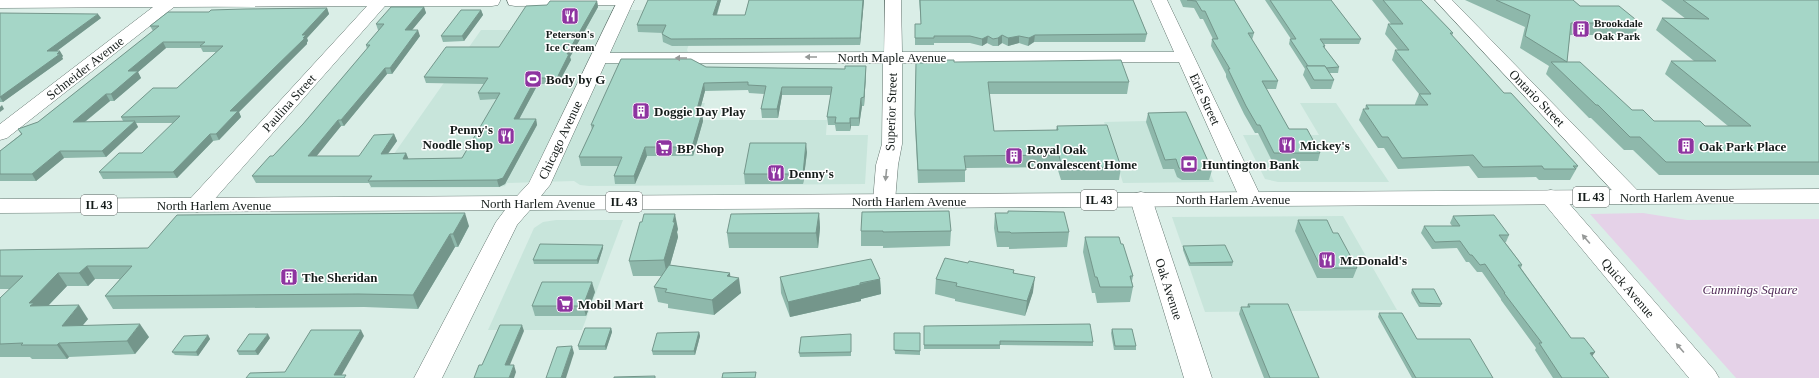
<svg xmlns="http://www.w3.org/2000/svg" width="1819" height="378" font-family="Georgia,serif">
<rect width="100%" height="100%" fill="#daeee7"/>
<g fill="#c8e5db">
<polygon points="546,10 647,10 692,35 687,50 695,67 684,103 705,103 700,120 827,120 826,135 868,135 865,184 589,186 580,185 574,181 507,183 505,186 499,187 370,188 481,30 534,30"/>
<polygon points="1300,103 1336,103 1389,182 1278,182 1265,179 1243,135 1319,135"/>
<polygon points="1188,120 1214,182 1123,183 1104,122"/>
<polygon points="1343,216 1397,310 1205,312 1172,217"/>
<polygon points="556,220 623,220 582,330 488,330 534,228 543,222"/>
</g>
<polygon fill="#e5d2e8" points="1643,213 1687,220 1819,219 1819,378 1736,378 1590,214"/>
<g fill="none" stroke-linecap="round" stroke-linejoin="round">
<defs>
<g id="minor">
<polygon points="0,0 500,0 500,1 498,5 492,6 385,6 205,210 197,212 189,210 186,205 189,200 367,6 174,7 7,138 0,140 0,124 153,7 0,8"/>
<polygon points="507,0 634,0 632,4 626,5 515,6 509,5"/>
<polygon points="885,0 901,0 902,52 1174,52 1151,0 1167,0 1262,199 1259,204 1251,206 1243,204 1240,199 1179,62 902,63 902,144 898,165 895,201 892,206 884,208 876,206 873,201 876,165 882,144 883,63 599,63 593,62 590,58 593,54 599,53 884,52"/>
<polygon points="1435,0 1452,0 1639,192 1642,197 1639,202 1631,204 1623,202"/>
<polygon points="1551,190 1559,192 1715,371 1719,378 1689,378 1543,202 1540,197 1543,192"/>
<polygon points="1141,192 1149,194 1152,199 1212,378 1184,378 1130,199 1133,194"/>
</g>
<polygon id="major" points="618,0 634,0 550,185 541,196 1819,189 1819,203 530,210 517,225 442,378 414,378 496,222 505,210 0,213 0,199 517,196 529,183"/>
</defs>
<use href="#minor" stroke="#647670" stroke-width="1"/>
<use href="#major" stroke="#647670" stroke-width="1"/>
<use href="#minor" fill="#fff" fill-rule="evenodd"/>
<use href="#major" fill="#fff" fill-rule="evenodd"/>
</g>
<g fill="#8eb8ab" fill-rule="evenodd">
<polygon points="721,0 717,15 745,15 749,0 864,0 860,45 672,46 663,42 662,34 663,33 638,32 637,25"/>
<polygon points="919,0 1133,0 1147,34 1145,42 1034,42 1028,46 1019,43 1008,46 1002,43 998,46 993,46 987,43 982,46 970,43 934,43 934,45 915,45 915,24 921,24"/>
<polygon points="1180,0 1234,0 1254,33 1252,40 1278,81 1276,89 1266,89 1289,129 1320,153 1318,161 1272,161 1258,133 1255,133 1244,114 1226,77 1226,74 1211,46 1212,39 1213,39 1203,19 1200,19 1194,8 1183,7"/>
<polygon points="1265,0 1331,0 1361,39 1359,44 1324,44 1325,46 1325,49 1339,67 1338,73 1329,73 1334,80 1331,89 1311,89 1303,75 1305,69 1289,44 1290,39 1291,39"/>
<polygon points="1372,0 1421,0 1453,33 1452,36 1504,93 1578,166 1570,180 1539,180 1536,177 1478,178 1469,166 1398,169 1384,148 1378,148 1359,120 1363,109 1365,109 1366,105 1415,105 1415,104 1419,94 1392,60 1395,50 1398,50 1385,34 1388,24 1391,24"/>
<polygon points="1465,0 1573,0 1580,6 1640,23 1634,35 1570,35 1567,62 1632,110 1654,121 1705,126 1728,126 1665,74 1671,61 1694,61 1656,30 1662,18 1686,19 1661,0 1819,0 1819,175 1659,175 1633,150 1624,150 1591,118 1589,118 1546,74 1549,66 1520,48 1525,27"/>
<polygon points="597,1 598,7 570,57 571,60 558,84 538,84 519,119 536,119 537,125 505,184 499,187 371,187 369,183 256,183 252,176 273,156 303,124 367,49 366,45 379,30 378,30 376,24 424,7 426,13 412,30 420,36 392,74 387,74 344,126 341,126 316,156 359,156 394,134 397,141 388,154 406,153 408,159 462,158 497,99 480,100 478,93 484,84 426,83 424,77 499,47 547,5"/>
<path d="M 327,8 L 329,14 L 307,38 L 308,41 L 307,42 L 307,44 L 239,112 L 241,117 L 219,140 L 213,141 L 177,178 L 103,179 L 99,172 L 142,153 L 174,123 L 136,123 L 138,127 L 106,157 L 64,158 L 36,181 L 0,181 L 0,151 L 21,134 L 18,129 L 38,122 L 153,31 L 150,26 L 209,12 ZM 166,48 L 201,48 L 203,52 L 216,52 L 177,88 L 121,117 L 123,121 L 85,122 L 110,101 L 114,101 L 141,78 L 138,72 Z"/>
<polygon points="481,10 483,15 464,41 443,42 441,36"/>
<polygon points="0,13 101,18 57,51 63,56 62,57 63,59 3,102 0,102"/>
<polygon points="954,62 1129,82 1127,94 989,94 994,131 1056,130 1057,126 1121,167 1119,180 1061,180 1057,167 965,168 965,182 918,183 915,126 916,63"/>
<polygon points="866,66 866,74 864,106 862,106 859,126 851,126 850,131 836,131 835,125 828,125 827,117 831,95 782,95 778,118 762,118 761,109 765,94 749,93 748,90 705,91 699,113 702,113 703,121 693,156 647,156 635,184 615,184 614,176 618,166 581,166 579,157 592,130 591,125 706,67 845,69"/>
<polygon points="1148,113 1212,170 1209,180 1182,180 1177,177 1174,169 1163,169 1146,122"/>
<polygon points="807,152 803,184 745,184 744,174"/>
<polygon points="1008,211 1069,232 1067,247 1009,249 1009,247 997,247 994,228 995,213 1008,213"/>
<polygon points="819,213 820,228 818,248 729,248 727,233"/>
<polygon points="1453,216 1509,235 1506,242 1505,242 1522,265 1521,268 1571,338 1595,352 1592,356 1609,378 1553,378 1535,350 1536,348 1501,300 1501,299 1482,272 1477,272 1469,262 1466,262 1457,248 1432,249 1421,233 1424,226 1452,226 1450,223"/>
<polygon points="1298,220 1333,233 1357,268 1353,278 1317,278 1295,231"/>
<polygon points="469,226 458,247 455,247 418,309 364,307 113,309 105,296 120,279 95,279 88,286 67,286 48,306 88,319 83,325 149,337 135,354 69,357 67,359 32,359 30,357 0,357 0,298 10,289 0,289 0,250 148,248"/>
<polygon points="678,229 677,232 678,237 670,265 730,273 730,276 741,293 714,315 668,308 668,304 658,302 654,287 662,276 633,276 629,261"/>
<polygon points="861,231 951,231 950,246 883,248 883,246 861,246"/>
<polygon points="1085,237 1121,244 1133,276 1132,281 1133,287 1130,302 1097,303 1095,293 1092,293 1083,252"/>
<polygon points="1183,246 1233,262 1232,266 1189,266 1183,250"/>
<polygon points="603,248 598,264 534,264 533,260"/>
<polygon points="968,263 1014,270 1014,273 1033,292 1025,316 955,301 955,299 935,294 936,279"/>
<polygon points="780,277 880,279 881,294 861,299 861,301 790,317 781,293"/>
<polygon points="1412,289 1442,304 1440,307 1419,307 1411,293"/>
<polygon points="595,292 586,316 535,316 532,306"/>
<polygon points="1248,304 1319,378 1264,378 1239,314 1241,307 1247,307"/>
<polygon points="1379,313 1417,339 1493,378 1412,378 1378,317"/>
<polygon points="924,326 1093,342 1093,346 1000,345 1000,349 924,349"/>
<polygon points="611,328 612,332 606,350 579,350 578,346"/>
<polygon points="1112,329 1136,346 1136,350 1114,350 1111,333"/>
<polygon points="699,332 700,336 695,355 653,355 652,351"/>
<polygon points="894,333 920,333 920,355 895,354"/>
<polygon points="851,334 851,356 800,357 799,353"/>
<polygon points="208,335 210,339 198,356 175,355 172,352"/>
<polygon points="270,338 258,355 239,355 237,351"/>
</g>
<g fill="#74968b">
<polygon points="718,0 721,0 714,22 713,15"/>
<polygon points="863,0 864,0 860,45 860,38"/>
<polygon points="597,1 598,7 570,57 571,60 558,84 557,78 567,54"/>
<polygon points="424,7 426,13 407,36 405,30"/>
<polygon points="327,8 329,14 307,38 308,41 307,42 307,44 239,112 241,117 219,140 216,134 230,111"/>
<polygon points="481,10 483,15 464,41 462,36"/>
<polygon points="98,14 101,18 50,56 47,51"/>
<polygon points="418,30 420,36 392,74 390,68"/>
<polygon points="1002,35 1002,43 998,46 998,38"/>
<polygon points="1035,35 1034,42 1028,46 1029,38"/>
<polygon points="988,36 987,43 982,46 982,39"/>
<polygon points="1019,36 1019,43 1008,46 1008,38"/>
<polygon points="163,42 166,48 138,72 141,78 114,101 111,94 128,71"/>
<polygon points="60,51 63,56 62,57 63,59 3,102 0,97"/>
<polygon points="866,66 866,74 864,106 864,97"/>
<polygon points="385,68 387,74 344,126 341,120"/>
<polygon points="536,78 538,84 516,125 514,119"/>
<polygon points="704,83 705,91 697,121 696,113"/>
<polygon points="782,87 782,95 778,118 777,109"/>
<polygon points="106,94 110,101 77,128 73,122"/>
<polygon points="861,98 862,106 859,126 859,118"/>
<polygon points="2,105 4,109 0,112 0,107"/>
<polygon points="702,113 703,121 693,156 692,147"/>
<polygon points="850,118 851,126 850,131"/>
<polygon points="536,119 537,125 505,184 499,187 497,180"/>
<polygon points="338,120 341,126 311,163 308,156"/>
<polygon points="135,121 138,127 106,157 102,151"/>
<polygon points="210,134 213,141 177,178 173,172"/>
<polygon points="394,134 397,141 383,160 381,154"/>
<polygon points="806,143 807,152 803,184 803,174"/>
<polygon points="645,147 647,156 635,184 634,176"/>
<polygon points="60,151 64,158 36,181 32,174"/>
<polygon points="406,153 409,160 403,159"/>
<polygon points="465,213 469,226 458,247 453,234"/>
<polygon points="819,213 820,228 818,248 816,233"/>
<polygon points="675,214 678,229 677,232 678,237 667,276 664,260"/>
<polygon points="450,234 455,247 418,309 413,295"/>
<polygon points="603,245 603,248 598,264 597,260"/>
<polygon points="87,266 95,279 88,286 79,273"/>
<polygon points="58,273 67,286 41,313 40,319 29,303"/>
<polygon points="730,273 731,284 739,278 741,293 714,315 712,300 727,276"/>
<polygon points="1035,277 1033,292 1025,316 1027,301"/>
<polygon points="880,279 881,294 861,299 861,301 790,317 788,302"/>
<polygon points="592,282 595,292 586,316 583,306"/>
<polygon points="79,305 88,319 71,339 62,326"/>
<polygon points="140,324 149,337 135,354 127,341"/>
<polygon points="522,325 524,331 507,372 505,365"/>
<polygon points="611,328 612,332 606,350 605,346"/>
<polygon points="361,330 364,336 340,378 334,375"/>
<polygon points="699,332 700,336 695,355 694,351"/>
<polygon points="268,334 270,338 258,355 255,351"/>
<polygon points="208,335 210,339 198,356 196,352"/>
<polygon points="59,343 69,357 67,359 57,345"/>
<polygon points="572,346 574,353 566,378 561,378"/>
<polygon points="1595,352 1590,359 1590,353"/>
<polygon points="514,365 516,372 514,378 509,378"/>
</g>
<g fill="#a5d6c7" stroke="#74968b">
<polygon points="648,0 718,0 713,15 745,15 749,0 863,0 860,38 671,39 662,34 666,25 637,25"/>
<polygon points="920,0 1133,0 1147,34 1035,35 1029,38 1019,36 1008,38 1002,35 998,38 993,39 988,36 982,39 970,36 934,36 934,38 915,38 915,24 921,24"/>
<polygon points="1187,0 1234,0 1254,33 1248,33 1278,81 1262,81 1289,129 1307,129 1320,153 1274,153 1260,125 1257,125 1246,106 1228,69 1230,69 1212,39 1218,39 1205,11 1202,11 1196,1"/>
<polygon points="1270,0 1331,0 1361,39 1320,39 1325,46 1323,46 1339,67 1326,68 1325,66 1308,66 1290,39 1296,39"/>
<polygon points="1383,0 1421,0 1453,33 1450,33 1504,93 1511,93 1578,166 1573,166 1576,169 1544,169 1542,166 1483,167 1473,155 1402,158 1388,137 1382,137 1363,109 1369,109 1366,105 1428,105 1419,94 1431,94 1395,50 1409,50 1388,24 1403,24"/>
<polygon points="1496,0 1573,0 1580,6 1619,6 1640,23 1571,23 1567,62 1580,62 1632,110 1643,110 1654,121 1700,121 1705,126 1751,126 1671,61 1716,61 1662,18 1709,19 1683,0 1819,0 1819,162 1666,162 1640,137 1630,137 1598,105 1596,105 1551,62 1567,62 1525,36 1530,15"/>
<polygon points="550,1 597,1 567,54 569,54 557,78 536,78 514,119 536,119 503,178 497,180 368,181 372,176 252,176 270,156 273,156 303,124 370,45 366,45 384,24 376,24 391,7 424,7 405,30 418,30 390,68 385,68 341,120 338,120 308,156 359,156 374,135 394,134 381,154 406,153 403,159 462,158 500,93 478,93 488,78 424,77 446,47 499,47 526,6 547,5"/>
<polygon points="327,8 302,35 306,35 303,38 305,38 230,111 238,111 216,134 210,134 173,172 99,172 119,153 142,153 180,116 121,117 153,88 177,88 223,46 200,46 205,42 163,42 128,71 138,71 111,94 106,94 73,122 135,121 102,151 60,151 32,174 0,174 0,151 22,134 18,129 38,122 159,26 150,26 168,12 209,12 211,10 244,9"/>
<polygon points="461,10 481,10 462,36 441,36"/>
<polygon points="0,13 98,14 47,51 60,51 57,54 60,54 0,97"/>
<polygon points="621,59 691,59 706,67 845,69 845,66 866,66 864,97 861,98 859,118 850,118 850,123 835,123 836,117 827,117 832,87 782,87 777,109 761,109 766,86 748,85 748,82 704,83 696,113 702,113 692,147 645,147 634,176 614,176 622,157 579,157 594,125 591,125"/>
<polygon points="938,60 954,60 954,62 1121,60 1129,82 988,82 994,131 1058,130 1057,126 1107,125 1121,167 1062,168 1059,155 964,156 966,170 918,170 915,114 916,63 938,63"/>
<polygon points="1306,66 1325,66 1334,80 1314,80"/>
<polygon points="1186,112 1212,170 1184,170 1179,168 1176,159 1165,160 1148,113"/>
<polygon points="750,143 806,143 803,174 744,174"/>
<polygon points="949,211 951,231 883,232 883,231 861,231 862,212"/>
<polygon points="1008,211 1064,212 1069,232 1011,233 1010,232 998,232 995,213 1008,213"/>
<polygon points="465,213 453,234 450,234 413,295 358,294 105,296 132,266 87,266 79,273 58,273 29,303 34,303 30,306 79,305 62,326 140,324 127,341 59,343 57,345 21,345 23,343 0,344 0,298 23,276 0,276 0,250 148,248 177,215"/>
<polygon points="819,213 816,233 727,233 731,214"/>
<polygon points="644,214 675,214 673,222 675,222 664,260 629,261 640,222 642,222"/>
<polygon points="1494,215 1509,235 1499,235 1522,265 1518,265 1571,338 1584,338 1595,352 1590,353 1609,378 1562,378 1539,343 1542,343 1504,293 1505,293 1485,264 1480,265 1472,255 1470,255 1460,241 1435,242 1424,226 1460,226 1453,216"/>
<polygon points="1298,220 1327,220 1333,233 1338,233 1357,268 1321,268"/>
<polygon points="1085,237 1119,237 1121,244 1123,244 1133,276 1130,276 1133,287 1100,287 1097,277 1095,277"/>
<polygon points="540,244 603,245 597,260 533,260"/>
<polygon points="1225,245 1233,262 1190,263 1183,246"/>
<polygon points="945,258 968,263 969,261 1014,270 1013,273 1035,277 1027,301 956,286 957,283 936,279"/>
<polygon points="871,259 880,279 860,283 860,285 788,302 780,277"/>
<polygon points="669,265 730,273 727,276 739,278 712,300 665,292 667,289 654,287"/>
<polygon points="542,282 592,282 583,306 532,306"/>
<polygon points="1412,289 1434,289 1442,304 1420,303"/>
<polygon points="1248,304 1288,304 1319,378 1270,378 1241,307 1250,307"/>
<polygon points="1379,313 1402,313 1417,339 1470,339 1493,378 1416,378"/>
<polygon points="1090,324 1093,342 1000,341 1000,345 924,345 924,326"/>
<polygon points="500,325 522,325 505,365 514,365 509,378 474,378 479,365 482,365"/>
<polygon points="585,328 611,328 605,346 578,346"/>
<polygon points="1112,329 1132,329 1136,346 1115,346"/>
<polygon points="311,330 361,330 334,375 346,375 344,378 246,378 250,373 285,372"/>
<polygon points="699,332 694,351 652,351 657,333"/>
<polygon points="894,333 920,333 920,351 894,350"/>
<polygon points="249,334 268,334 255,351 237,351"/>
<polygon points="851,334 851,352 799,353 801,337"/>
<polygon points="208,335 196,352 172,352 184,336"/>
<polygon points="572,346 561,378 546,378 557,347"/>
<polygon points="756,372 755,378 722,378 723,373"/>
<polygon points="655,376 655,378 614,378 614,377"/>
</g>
<defs><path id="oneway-solid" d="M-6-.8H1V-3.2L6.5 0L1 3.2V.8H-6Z"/></defs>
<g fill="#969998">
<use href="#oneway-solid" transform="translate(811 57) rotate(180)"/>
<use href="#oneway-solid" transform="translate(681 58) rotate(180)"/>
<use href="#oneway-solid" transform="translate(886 175) rotate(96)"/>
<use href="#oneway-solid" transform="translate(1586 239) rotate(-131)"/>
<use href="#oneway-solid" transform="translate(1680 348) rotate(-131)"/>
</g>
<defs>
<symbol id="restaurant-square" viewBox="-11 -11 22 22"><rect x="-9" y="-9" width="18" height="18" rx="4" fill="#8e34a0" stroke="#fff"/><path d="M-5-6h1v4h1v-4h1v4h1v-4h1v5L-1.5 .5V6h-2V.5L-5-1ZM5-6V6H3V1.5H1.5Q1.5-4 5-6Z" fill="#fff"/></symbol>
<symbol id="building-square" viewBox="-11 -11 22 22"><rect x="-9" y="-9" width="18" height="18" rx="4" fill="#8e34a0" stroke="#fff"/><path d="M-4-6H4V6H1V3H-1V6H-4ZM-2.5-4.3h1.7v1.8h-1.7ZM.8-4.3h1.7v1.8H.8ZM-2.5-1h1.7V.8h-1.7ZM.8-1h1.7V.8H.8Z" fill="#fff"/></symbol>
<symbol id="stadium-square" viewBox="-11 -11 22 22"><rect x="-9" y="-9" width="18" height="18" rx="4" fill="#8e34a0" stroke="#fff"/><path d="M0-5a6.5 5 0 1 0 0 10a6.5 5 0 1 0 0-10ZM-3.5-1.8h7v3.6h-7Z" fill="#fff"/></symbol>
<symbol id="supermarket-square" viewBox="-11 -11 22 22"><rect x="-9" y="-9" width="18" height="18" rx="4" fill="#8e34a0" stroke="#fff"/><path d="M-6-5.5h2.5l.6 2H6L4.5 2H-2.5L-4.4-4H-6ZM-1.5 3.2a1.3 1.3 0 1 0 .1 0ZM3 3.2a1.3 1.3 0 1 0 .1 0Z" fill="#fff"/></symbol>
<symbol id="bank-square" viewBox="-11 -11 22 22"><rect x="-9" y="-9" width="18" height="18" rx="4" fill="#8e34a0" stroke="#fff"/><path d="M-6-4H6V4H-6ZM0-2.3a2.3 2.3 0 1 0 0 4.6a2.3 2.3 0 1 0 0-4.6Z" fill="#fff"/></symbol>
</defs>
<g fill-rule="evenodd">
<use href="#restaurant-square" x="560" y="6" width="20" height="20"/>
<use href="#building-square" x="1571" y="19" width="20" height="20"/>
<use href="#stadium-square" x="523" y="69" width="20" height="20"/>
<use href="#building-square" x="631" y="101" width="20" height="20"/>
<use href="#restaurant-square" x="496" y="126" width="20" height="20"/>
<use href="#restaurant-square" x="1277" y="135" width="20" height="20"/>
<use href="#building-square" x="1676" y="136" width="20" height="20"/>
<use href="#supermarket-square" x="654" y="138" width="20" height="20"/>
<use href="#building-square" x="1004" y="146" width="20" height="20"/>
<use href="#bank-square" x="1179" y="154" width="20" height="20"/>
<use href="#restaurant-square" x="766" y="163" width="20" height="20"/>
<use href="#restaurant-square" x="1317" y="250" width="20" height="20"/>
<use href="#building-square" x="279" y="267" width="20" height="20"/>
<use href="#supermarket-square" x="555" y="294" width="20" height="20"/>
</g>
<g text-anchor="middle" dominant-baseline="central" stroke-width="3" stroke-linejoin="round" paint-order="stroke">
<g font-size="11" font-weight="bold" fill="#151c1a" stroke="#fff" text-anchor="start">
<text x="1594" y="23">Brookdale<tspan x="1594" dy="13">Oak Park</tspan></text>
<text x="570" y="34" text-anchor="middle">Peterson's<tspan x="570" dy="13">Ice Cream</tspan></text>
</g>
<g fill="#fff" stroke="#5b605f" stroke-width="1">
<rect x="1573" y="187" width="36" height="20" rx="3"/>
<rect x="1081" y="190" width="36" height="20" rx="3"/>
<rect x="606" y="192" width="36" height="20" rx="3"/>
<rect x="81" y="195" width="36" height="20" rx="3"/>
</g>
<g font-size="12" font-weight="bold" fill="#151c1a">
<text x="1591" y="197">IL 43</text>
<text x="1099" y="200">IL 43</text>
<text x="624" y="202">IL 43</text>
<text x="99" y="205">IL 43</text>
</g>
<g font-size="13" fill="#151c1a" stroke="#fff">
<text x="892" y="57">North Maple Avenue</text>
<text transform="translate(85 68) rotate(-38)">Schneider Avenue</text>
<text transform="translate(1537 98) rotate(46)">Ontario Street</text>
<text transform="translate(1205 99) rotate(65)">Erie Street</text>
<text transform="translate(289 103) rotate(-48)">Paulina Street</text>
<text transform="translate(891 112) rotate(-88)">Superior Street</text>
<text transform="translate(560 140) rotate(-65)">Chicago Avenue</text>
<text x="1677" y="197">North Harlem Avenue</text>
<text x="1233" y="199">North Harlem Avenue</text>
<text x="909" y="201">North Harlem Avenue</text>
<text x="538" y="203">North Harlem Avenue</text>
<text x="214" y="205">North Harlem Avenue</text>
<text transform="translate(1628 288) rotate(49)">Quick Avenue</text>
<text transform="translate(1169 289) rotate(72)">Oak Avenue</text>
</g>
<g font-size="13" font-weight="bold" fill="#151c1a" stroke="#fff" text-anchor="start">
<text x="546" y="79">Body by G</text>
<text x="654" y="111">Doggie Day Play</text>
<text x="493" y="129" text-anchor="end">Penny's<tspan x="493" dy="15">Noodle Shop</tspan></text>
<text x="1300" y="145">Mickey's</text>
<text x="1699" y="146">Oak Park Place</text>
<text x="677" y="148">BP Shop</text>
<text x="1027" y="149">Royal Oak<tspan x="1027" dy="15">Convalescent Home</tspan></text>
<text x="1202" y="164">Huntington Bank</text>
<text x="789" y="173">Denny's</text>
<text x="1340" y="260">McDonald's</text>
<text x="302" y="277">The Sheridan</text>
<text x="578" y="304">Mobil Mart</text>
</g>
<g font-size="13" font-style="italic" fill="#542f5b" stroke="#fff">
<text x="1750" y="289">Cummings Square</text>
</g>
</g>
</svg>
